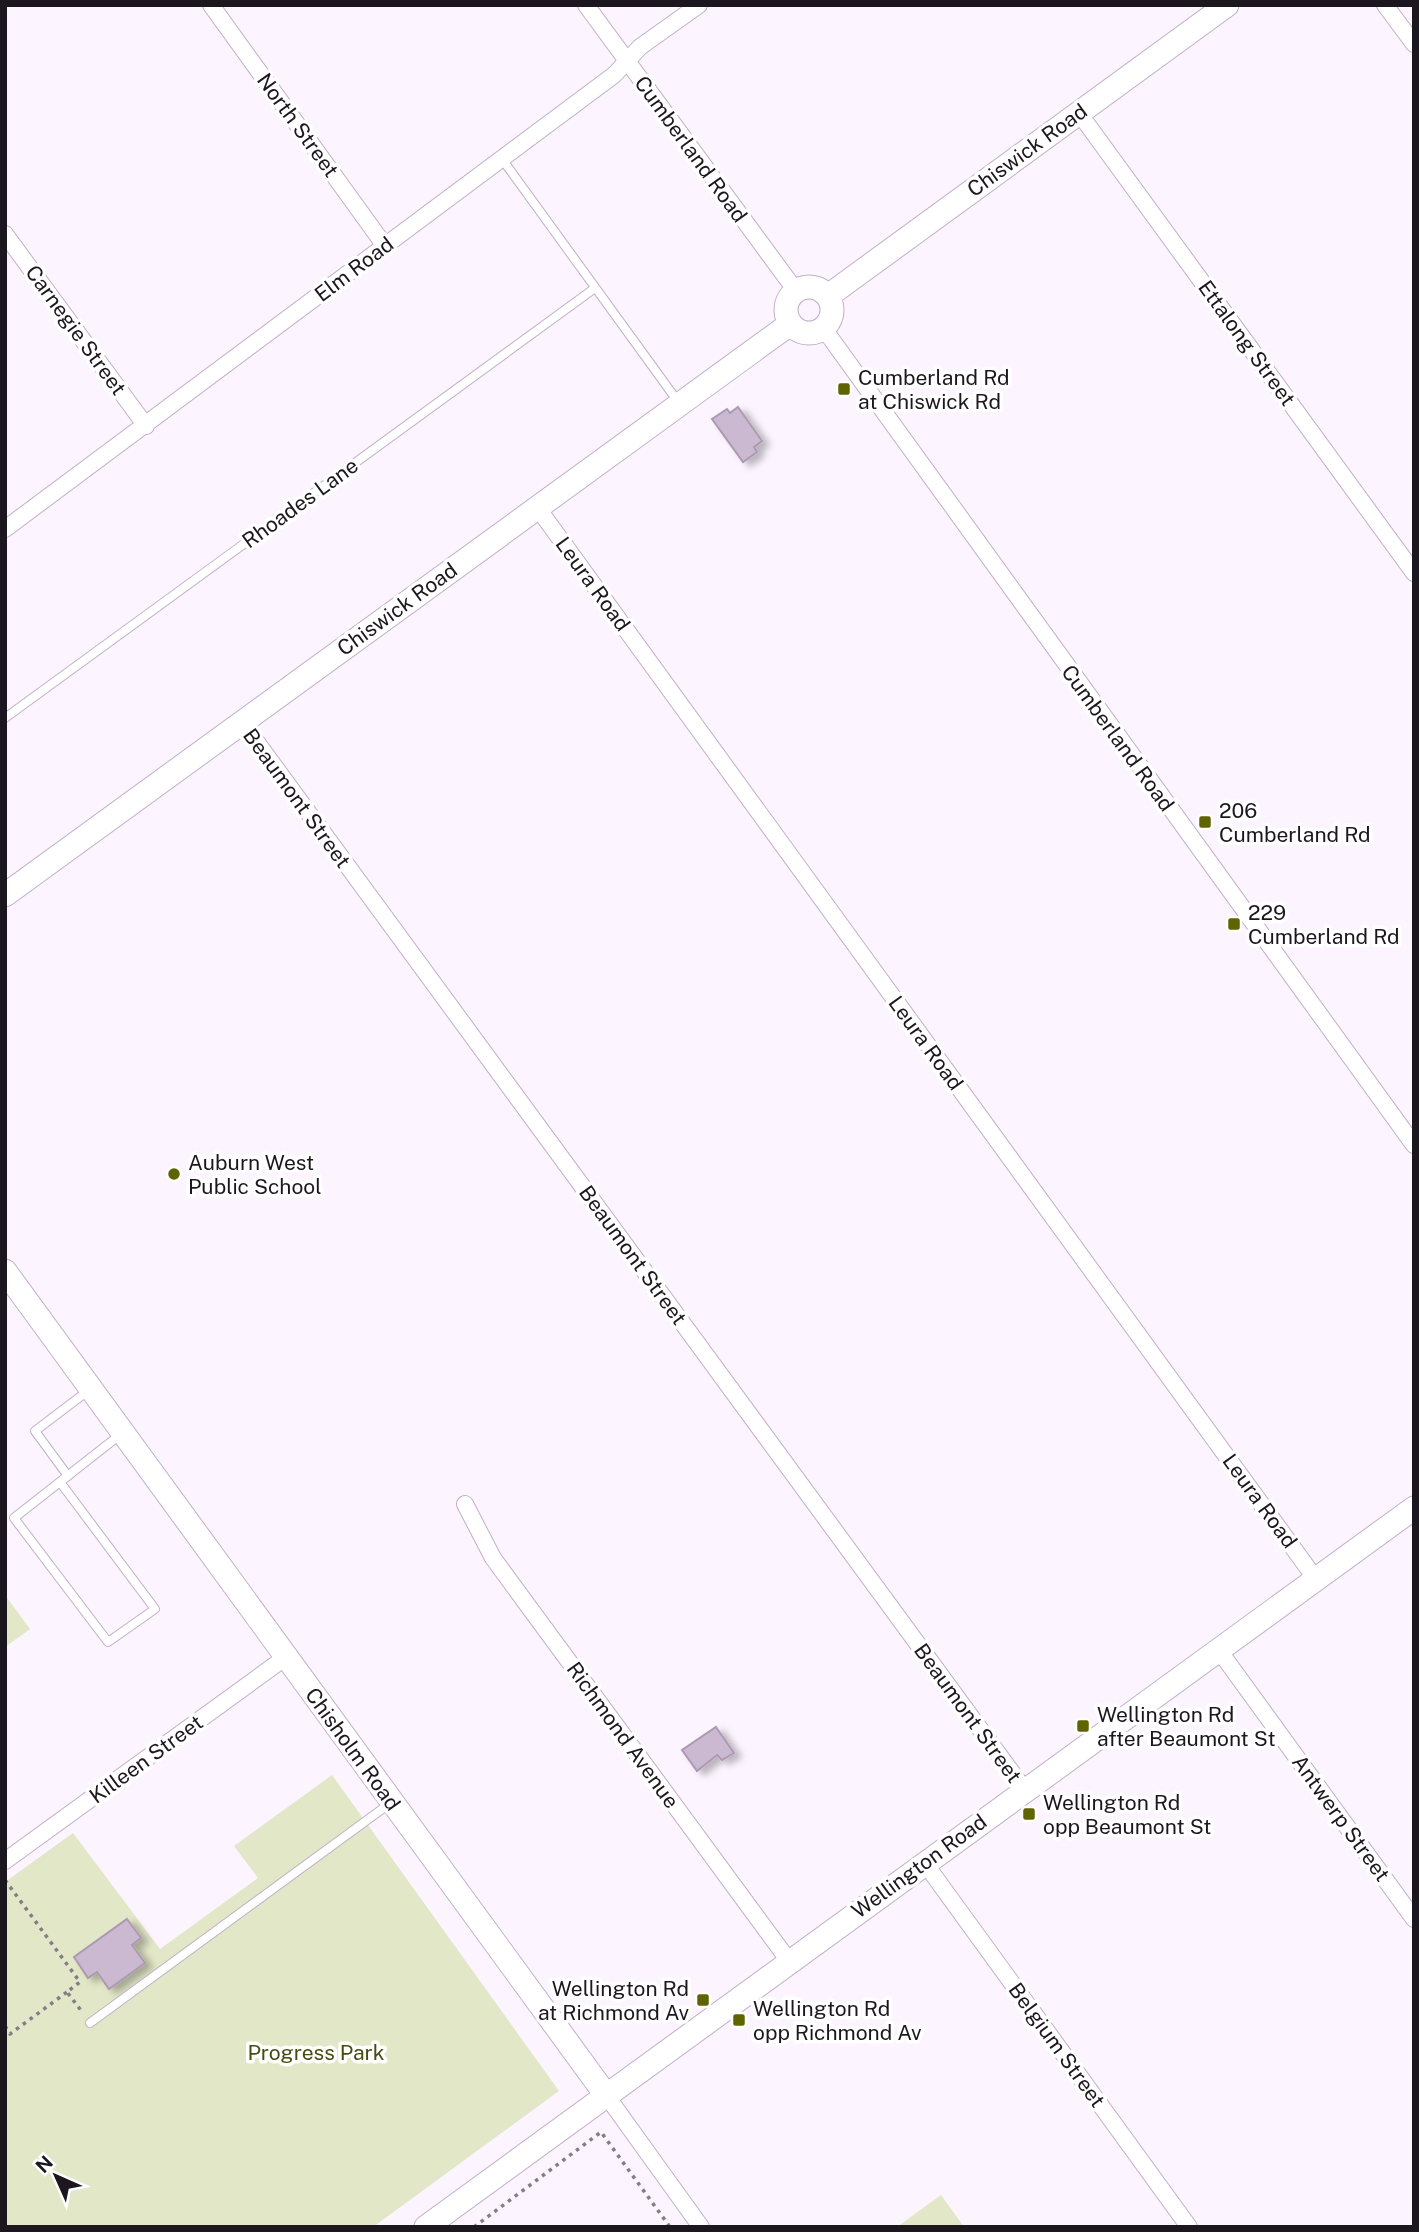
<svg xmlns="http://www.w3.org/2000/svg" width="1419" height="2232" font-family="'Public Sans',sans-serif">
<defs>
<filter id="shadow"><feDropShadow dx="7" dy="4" stdDeviation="3.5" flood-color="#0004"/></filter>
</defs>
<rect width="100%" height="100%" fill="#fcf4ff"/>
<g fill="#e2e7c7">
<polygon points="5,1595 30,1629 5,1647"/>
<polygon points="332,1775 559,2091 373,2227 5,2227 5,1882 73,1833 160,1949 258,1878 234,1846"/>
<polygon points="941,2195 964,2227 897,2227"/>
</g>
<g fill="#cbb9d1" stroke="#ab9ab2" stroke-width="2" filter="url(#shadow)">
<polygon points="738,407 762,441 754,447 757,452 743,462 712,419 727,409 730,413"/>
<polygon points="716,1727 734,1753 722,1760 717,1755 697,1771 682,1750"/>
<polygon points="127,1919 141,1938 132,1945 145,1963 109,1989 97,1972 88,1978 74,1957"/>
</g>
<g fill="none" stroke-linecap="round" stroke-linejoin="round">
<defs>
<g id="lane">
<polyline points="502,159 679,403"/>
<polyline points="5,718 595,288"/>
<polyline points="68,1476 35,1431 89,1390"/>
<polyline points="60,1482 155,1609 108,1642 14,1518 121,1434"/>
<polyline points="90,2023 389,1804"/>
</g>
<g id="street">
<polyline points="211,5 385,246"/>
<polyline points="586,5 796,291"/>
<polyline points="1385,5 1414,44"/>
<polyline points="1079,113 1414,573"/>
<polyline points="5,234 146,426"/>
<polyline points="824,329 1414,1145"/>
<polyline points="537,507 1315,1578"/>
<polyline points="5,529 614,75 640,47 699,5"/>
<polyline points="242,722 1024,1789"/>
<polyline points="465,1504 493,1558 789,1961"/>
<polyline points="1218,1649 1414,1919"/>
<polyline points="5,1861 286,1657"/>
<polyline points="924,1862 1189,2227"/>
<polyline points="606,2095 701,2227"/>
</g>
<g id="secondary">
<circle cx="809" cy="310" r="23"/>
<polyline points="828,296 1227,5"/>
<polyline points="5,895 790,324"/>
<polyline points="5,1271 606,2095"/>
<polyline points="426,2227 1414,1508"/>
</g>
</defs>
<use href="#lane" stroke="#c1afc8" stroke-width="10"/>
<use href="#street" stroke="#c1afc8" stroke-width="18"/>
<use href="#secondary" stroke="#c1afc8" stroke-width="25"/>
<g stroke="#847d86" stroke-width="3.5" stroke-dasharray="3.5 5" stroke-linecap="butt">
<polyline points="5,1880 80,1982 67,1992 83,2013"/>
<polyline points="5,2026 10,2034 67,1992"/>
<polyline points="474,2227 601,2132 670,2227"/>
</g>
<use href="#lane" stroke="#fff" stroke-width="8"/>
<use href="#street" stroke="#fff" stroke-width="16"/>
<use href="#secondary" stroke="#fff" stroke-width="23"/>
</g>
<g fill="#5f6401" stroke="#fff" stroke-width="2.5">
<rect x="837" y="382" width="14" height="14" rx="3.5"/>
<rect x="1198" y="815" width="14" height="14" rx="3.5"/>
<rect x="1227" y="917" width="14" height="14" rx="3.5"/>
<circle cx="174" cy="1174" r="7"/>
<rect x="1076" y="1719" width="14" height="14" rx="3.5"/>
<rect x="1022" y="1807" width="14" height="14" rx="3.5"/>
<rect x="696" y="1993" width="14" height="14" rx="3.5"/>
<rect x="732" y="2013" width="14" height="14" rx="3.5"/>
</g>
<g text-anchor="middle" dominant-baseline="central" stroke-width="7" stroke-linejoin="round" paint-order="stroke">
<g font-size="21" fill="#1c161e" stroke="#fff">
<text transform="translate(298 125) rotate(54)">North Street</text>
<text transform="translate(691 149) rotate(54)">Cumberland Road</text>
<text transform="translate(1027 150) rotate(-36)">Chiswick Road</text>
<text transform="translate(354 269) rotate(-37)">Elm Road</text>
<text transform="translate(76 330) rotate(54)">Carnegie Street</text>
<text transform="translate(1247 343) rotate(54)">Ettalong Street</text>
<text transform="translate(300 503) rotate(-36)">Rhoades Lane</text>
<text transform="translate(593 584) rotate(54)">Leura Road</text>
<text transform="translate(397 609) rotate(-36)">Chiswick Road</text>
<text transform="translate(1118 738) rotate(54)">Cumberland Road</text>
<text transform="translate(297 798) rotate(54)">Beaumont Street</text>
<text transform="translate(926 1043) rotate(54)">Leura Road</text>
<text transform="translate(633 1255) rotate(54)">Beaumont Street</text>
<text transform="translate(1260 1501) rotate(54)">Leura Road</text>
<text transform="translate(968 1713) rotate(54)">Beaumont Street</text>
<text transform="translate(623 1735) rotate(54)">Richmond Avenue</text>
<text transform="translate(353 1749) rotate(54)">Chisholm Road</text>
<text transform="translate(146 1759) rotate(-36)">Killeen Street</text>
<text transform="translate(1341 1818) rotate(54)">Antwerp Street</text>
<text transform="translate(919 1866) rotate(-36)">Wellington Road</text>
<text transform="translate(1057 2045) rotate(54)">Belgium Street</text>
</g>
<g font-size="21" fill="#1c161e" stroke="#fff" text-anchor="start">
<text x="858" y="377">Cumberland Rd<tspan x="858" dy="24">at Chiswick Rd</tspan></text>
<text x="1219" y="810">206<tspan x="1219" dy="24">Cumberland Rd</tspan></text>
<text x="1248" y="912">229<tspan x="1248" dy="24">Cumberland Rd</tspan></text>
<text x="188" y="1162">Auburn West<tspan x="188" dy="24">Public School</tspan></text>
<text x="1097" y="1714">Wellington Rd<tspan x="1097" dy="24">after Beaumont St</tspan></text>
<text x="1043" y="1802">Wellington Rd<tspan x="1043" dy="24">opp Beaumont St</tspan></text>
<text x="689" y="1988" text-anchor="end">Wellington Rd<tspan x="689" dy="24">at Richmond Av</tspan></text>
<text x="753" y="2008">Wellington Rd<tspan x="753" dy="24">opp Richmond Av</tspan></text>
</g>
<g font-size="21" fill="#484c10" stroke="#fff">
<text x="316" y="2052">Progress Park</text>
</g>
</g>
<rect width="1419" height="2232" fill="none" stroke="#1c161e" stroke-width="14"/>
<g transform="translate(56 2176) rotate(315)" stroke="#ffffff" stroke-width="5" paint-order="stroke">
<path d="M0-5L12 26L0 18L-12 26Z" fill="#1c161e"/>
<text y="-10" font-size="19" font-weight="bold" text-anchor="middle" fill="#1c161e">N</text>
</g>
</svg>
